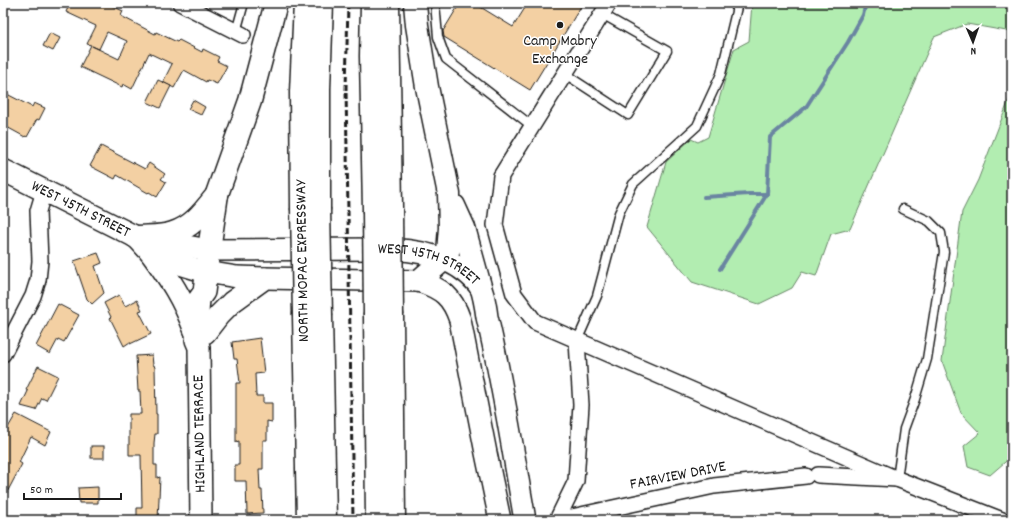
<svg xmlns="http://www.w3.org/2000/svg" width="1015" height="523" font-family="Dekko,sans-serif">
<rect width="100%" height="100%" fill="#fff"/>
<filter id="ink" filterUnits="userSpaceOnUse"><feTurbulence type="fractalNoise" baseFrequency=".025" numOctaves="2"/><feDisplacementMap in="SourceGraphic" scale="8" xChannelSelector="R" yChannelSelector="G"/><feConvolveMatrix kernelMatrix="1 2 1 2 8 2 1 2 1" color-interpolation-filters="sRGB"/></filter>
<g filter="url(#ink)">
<g fill="#b2edb1" stroke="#678466">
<polygon points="752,3 1012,3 1012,32 967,24 934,37 850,229 831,234 816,276 802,272 792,288 759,304 692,282 647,227 666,162 691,139 698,142 708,137 734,49 749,41"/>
<polygon points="1012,92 1012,456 990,475 968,467 964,446 980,433 961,413 942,361 962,212 978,180"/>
</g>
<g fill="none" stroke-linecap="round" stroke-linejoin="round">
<g stroke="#6a85a1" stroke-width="4">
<polyline points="704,197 749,194 767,194"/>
<polyline points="720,269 767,194 770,137 806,107 848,42 863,15 866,3"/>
</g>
</g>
<g fill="#f3d0a3" stroke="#1c1c1c" fill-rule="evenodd">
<path d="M 70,3 L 106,3 L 123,11 L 121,16 L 155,34 L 156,32 L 177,42 L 179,40 L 202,52 L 203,49 L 219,57 L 217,61 L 227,66 L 217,84 L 207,80 L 206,82 L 184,70 L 174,88 L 163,82 L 172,64 L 149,53 L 132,89 L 123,84 L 122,87 L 80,67 L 91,45 L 87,44 L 96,26 L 66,12 ZM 107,32 L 127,41 L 119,59 L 92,46 L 99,49 Z"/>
<polygon points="460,3 474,3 513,27 528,3 583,3 530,90 444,37 443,31"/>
<polygon points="50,33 60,38 53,51 43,46"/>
<polygon points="158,80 171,86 160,108 147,102"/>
<polygon points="3,92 32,107 34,103 45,108 39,120 37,119 27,137 25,136 25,137 3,125"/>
<polygon points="193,100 205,107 201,115 188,109"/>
<polygon points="101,146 145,169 149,163 165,174 161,179 166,182 157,197 149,192 148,193 117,175 115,179 90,166"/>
<polygon points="98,253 102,263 95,266 104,293 92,304 87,299 74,261"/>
<polygon points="119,295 125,306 137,300 142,310 139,311 151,334 130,344 130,342 124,346 110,318 111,317 104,303"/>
<polygon points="58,304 79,315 64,342 58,339 50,354 36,346"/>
<polygon points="260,338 264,373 255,374 256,396 263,396 263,403 272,403 272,422 267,421 267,440 263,440 263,469 259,469 260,490 262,490 263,513 247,514 246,481 235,481 235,465 239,465 239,441 236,442 236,383 240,383 237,359 234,359 232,342"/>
<polygon points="152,355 153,365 154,365 155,368 156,414 157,414 157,434 155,434 154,443 154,465 157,465 157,478 160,477 158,520 137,520 137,508 142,508 141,455 129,455 129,414 141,414 140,391 138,391 136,356"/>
<polygon points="38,366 58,376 46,400 42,398 36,410 21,406 28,391 26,390"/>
<polygon points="16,414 51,432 45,445 31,437 19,462 22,464 3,500 3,430 6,431"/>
<rect x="91" y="446" width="13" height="12"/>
<polygon points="98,487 98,503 79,503 78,488"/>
</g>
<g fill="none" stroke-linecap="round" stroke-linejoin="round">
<defs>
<g id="service">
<polyline points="435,3 438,37 446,59 532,126"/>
<polyline points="236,32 244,3"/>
<polyline points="565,74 628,115 667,51 602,14"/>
<polyline points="577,341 597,296 619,213 633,184 697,126 721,74 738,3"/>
<polyline points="897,479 904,429 915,399 927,359 944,252 941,233 929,221 903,209"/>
</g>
<g id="minor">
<polyline points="180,3 243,35"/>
<polyline points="609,3 501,176 495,225 514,294 535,322 897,479"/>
<polyline points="3,354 33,296 38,280 40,261 38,211 44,191"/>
<polyline points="818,475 897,479 1002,520"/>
<polyline points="557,520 576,481 581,405 577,341"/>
<polyline points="558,520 714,486 806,476"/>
</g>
<g id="secondary">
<path id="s1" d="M 3,170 L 136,237 L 209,250 L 379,249 C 415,249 454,255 479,285 C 483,290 486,309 487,317 C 503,384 513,452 525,520"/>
<path d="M 139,240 L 150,252 L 183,265 L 206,272 L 237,277 L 265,278 L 419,281 C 442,289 452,296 460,320 L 486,453 L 500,520"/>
<path d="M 150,252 C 170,279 183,299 195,331"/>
<polyline points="205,333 219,315 232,302 265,278"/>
<polyline points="201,520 199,347 196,340 199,299 204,292 208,259"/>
</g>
<g id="motorway">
<polyline points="372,3 371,56 374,210"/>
<polyline points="388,3 391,209"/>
<polyline points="415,3 417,25 427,87 449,194 450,228 448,252 444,259 419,281"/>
<polyline points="454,206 464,228 480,286"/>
<polyline points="302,208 301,92 305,3"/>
<polyline points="319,208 319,89 322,3"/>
<path d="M 136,237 C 148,236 162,237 173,233 C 193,227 205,210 217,195"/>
<polyline points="209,250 217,194 250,101 276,3"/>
<polyline points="304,315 308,520"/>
<polyline points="375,315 377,520"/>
<polyline points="392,315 394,520"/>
<polyline points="321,316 325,520"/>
</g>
</defs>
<use href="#service" stroke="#1c1c1c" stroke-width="11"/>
<use href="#minor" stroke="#1c1c1c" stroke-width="18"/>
<use href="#secondary" stroke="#1c1c1c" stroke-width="24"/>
<use href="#motorway" stroke="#1c1c1c" stroke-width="25"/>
<use href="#service" stroke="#fff" stroke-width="8"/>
<use href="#minor" stroke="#fff" stroke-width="15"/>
<use href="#secondary" stroke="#fff" stroke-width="21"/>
<use href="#motorway" stroke="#fff" stroke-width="22"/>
<polyline stroke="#1c1c1c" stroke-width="3" stroke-dasharray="6 3" stroke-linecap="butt" points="348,3 346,89 353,520"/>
<defs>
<g id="motorway-bridge">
<polyline points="302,208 304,315"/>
<polyline points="319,208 321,316"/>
<polyline points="391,209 392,315"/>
<polyline points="374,210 375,315"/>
</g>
</defs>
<use href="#motorway-bridge" stroke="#1c1c1c" stroke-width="25" stroke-linecap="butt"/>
<use href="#motorway-bridge" stroke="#fff" stroke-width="22"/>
</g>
</g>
<circle fill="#1c1c1c" stroke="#fff" stroke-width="1.5" cx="560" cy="25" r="4"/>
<g text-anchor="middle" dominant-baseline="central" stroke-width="3" stroke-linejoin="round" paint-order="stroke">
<g font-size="16" fill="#1c1c1c" stroke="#fff">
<text x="560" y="41">Camp Mabry<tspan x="560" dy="18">Exchange</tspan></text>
</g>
<g font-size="16" fill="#1c1c1c" stroke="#fff">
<text stroke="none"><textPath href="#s1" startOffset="87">WEST 45TH STREET</textPath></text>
<text transform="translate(303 261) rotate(-91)">NORTH MOPAC EXPRESSWAY</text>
<text stroke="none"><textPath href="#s1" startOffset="446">WEST 45TH STREET</textPath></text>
<text transform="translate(200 434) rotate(-91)">HIGHLAND TERRACE</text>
<text transform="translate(678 476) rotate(-11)">FAIRVIEW DRIVE</text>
</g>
</g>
<rect width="1015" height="523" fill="none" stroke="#fff" stroke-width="16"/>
<rect x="8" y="8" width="999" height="507" fill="none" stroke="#1c1c1c" stroke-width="1.5" filter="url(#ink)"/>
<g transform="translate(973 42) rotate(178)" stroke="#ffffff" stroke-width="3" paint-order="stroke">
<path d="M0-3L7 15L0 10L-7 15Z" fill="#1c1c1c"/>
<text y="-6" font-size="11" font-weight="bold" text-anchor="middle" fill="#1c1c1c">N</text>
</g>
<path d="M24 493v6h97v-6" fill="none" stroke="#1c1c1c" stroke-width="2"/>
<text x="30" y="493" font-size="12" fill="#1c1c1c" stroke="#ffffff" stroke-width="3" paint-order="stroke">50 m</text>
</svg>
